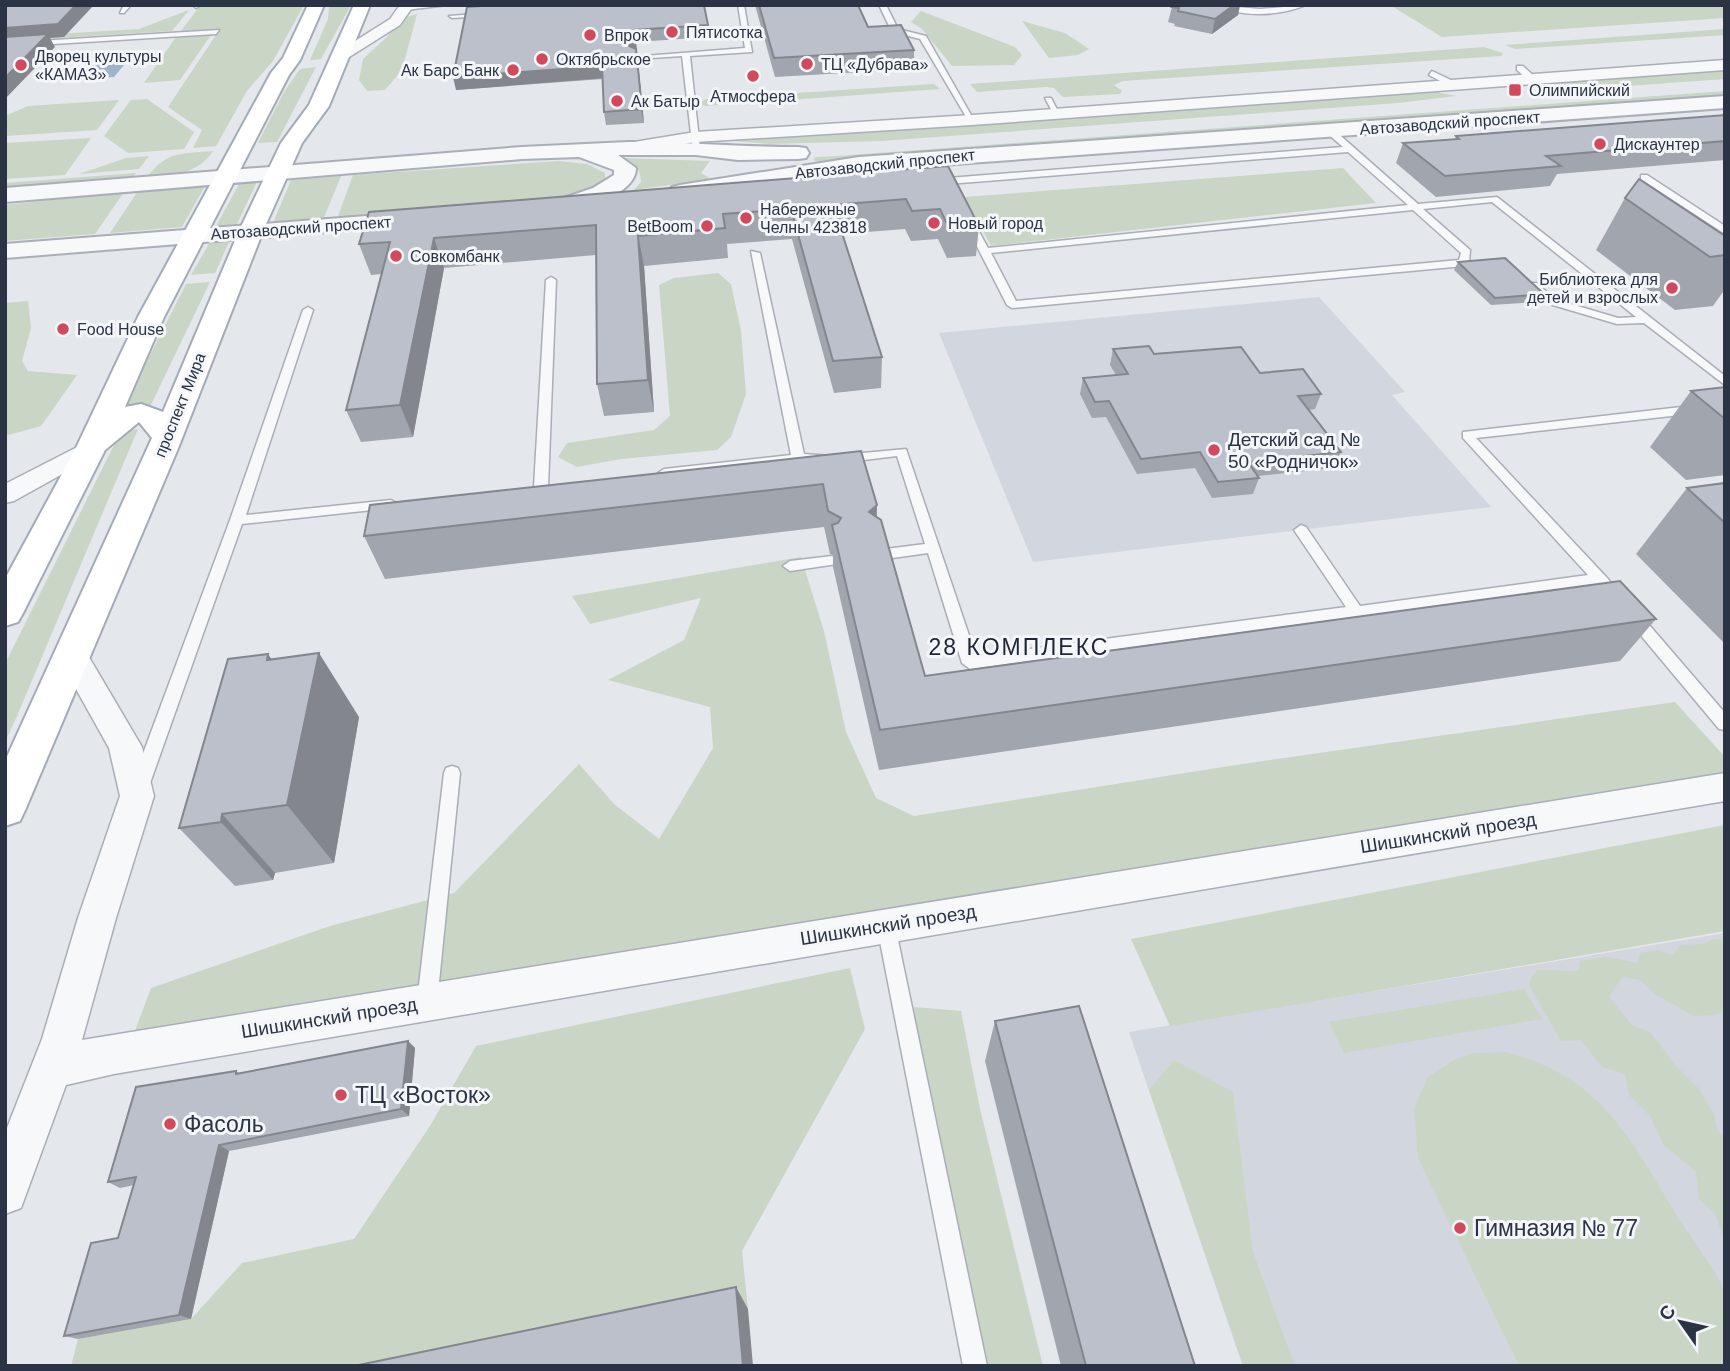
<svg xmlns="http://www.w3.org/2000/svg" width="1730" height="1371" font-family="Helvetica,sans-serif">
<rect width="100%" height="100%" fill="#e4e7ec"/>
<g fill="#d2d6de">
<polygon points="1319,297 1405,392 1392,395 1491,507 1033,562 939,333"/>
<polygon points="1725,933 1725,1366 1243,1366 1129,1032"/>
</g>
<g fill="#c9d6c5">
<polygon points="206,5 304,5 273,61 247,91 216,146 193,148 202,130 168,107 220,29 181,31 199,7"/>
<polygon points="329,5 351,5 321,59 310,60 328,19"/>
<polygon points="1390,5 1725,5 1725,18 1442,37"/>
<polygon points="189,10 172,31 22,40 5,37 139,29"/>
<polygon points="921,11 1015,47 1022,55 1014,65 952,66 922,29 911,22"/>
<polygon points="417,14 402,70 385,90 367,91 359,80 363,59 386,38 403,18"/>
<polygon points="1022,21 1065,33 1089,49 1078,55 1049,58"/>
<polygon points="1725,29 1725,35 1515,49 1505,45"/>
<polygon points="211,35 180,80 144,83 176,37"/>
<polygon points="1484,47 1503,53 1501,56 1123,81 1114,85 1122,91 1120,94 1063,97 1054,88 1047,87 977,92 970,84"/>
<polygon points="316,67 277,142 258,143 284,92 300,69"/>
<polygon points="1725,68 1725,79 1557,91 1542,81"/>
<polygon points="934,84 940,89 706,106 698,104 706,99"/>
<polygon points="1725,91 1725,95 821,163 813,160 816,157 837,156"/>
<polygon points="1436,92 1456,96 1398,103 881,141 769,144 724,140"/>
<polygon points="147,99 194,132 184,149 128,153 104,136 131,100"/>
<polygon points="119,100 97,130 5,136 5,116 28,106"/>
<polygon points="91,138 65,175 5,179 5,143"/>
<path d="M 213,151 C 198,174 172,176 147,178 C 166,150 183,154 213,151 Z"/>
<polygon points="149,156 139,169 79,174 126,158"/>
<path d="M 622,158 L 710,161 L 701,173 L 711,179 L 634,190 L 641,182 C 640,167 636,163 622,158 Z"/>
<polygon points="558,161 587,164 605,173 605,184 577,196 437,207 337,219 353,175"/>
<polygon points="1343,168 1376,203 991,246 965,197"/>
<polygon points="136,173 132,179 5,188 5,183"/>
<polygon points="341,176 323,220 273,223 291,180"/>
<polygon points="257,182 237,224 216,226 239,184"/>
<polygon points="205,186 182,227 110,233 138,191"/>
<polygon points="124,192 95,234 5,241 5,205"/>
<polygon points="230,240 215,273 191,275 210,242"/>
<polygon points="718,273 731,284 741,331 746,394 731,437 717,450 621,459 577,467 558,457 567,443 654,430 670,416 659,285 674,278"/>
<polygon points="210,282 147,413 119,416 186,284"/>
<polygon points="28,301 31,328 22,361 28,371 77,375 41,426 5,436 5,303"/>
<polygon points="138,429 17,716 5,742 5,664 121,431"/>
<polygon points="801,557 824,631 846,732 876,798 914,816 1236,765 1675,702 1725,757 1725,774 121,1068 151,988 330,926 454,893 579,764 614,804 659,839 713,748 710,707 608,680 684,640 701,598 590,624 572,596"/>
<polygon points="1725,825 1725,931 1170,1026 1131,939"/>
<polygon points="1713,939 1725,940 1725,1011 1714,1015 1694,1016 1656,995 1640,980 1622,977 1609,997 1632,1025 1651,1033 1675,1065 1698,1088 1714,1114 1717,1130 1725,1137 1725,1242 1715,1213 1699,1199 1696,1172 1664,1145 1650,1116 1629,1095 1625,1074 1602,1067 1581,1040 1561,1041 1529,985 1531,977 1538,970 1579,971 1580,961 1607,957 1638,963 1640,953 1657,950 1673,955 1680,945 1704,944"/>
<polygon points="850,968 865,1029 742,1251 748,1309 479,1366 71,1366 78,1339 191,1319 242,1263 354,1239 430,1126 476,1046"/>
<polygon points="1524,989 1542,1019 1344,1053 1329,1022"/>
<polygon points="914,1007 961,1011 980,1109 1043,1366 966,1366 925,1118"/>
<path d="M 1505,1052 C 1603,1077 1630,1139 1679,1219 C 1692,1239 1716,1270 1724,1291 C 1729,1304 1725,1349 1725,1366 L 1519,1366 L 1418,1158 L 1414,1108 L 1428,1077 L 1454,1060 L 1473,1053 Z"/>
<polygon points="1174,1060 1233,1092 1253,1252 1295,1366 1243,1366 1149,1090"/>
</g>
<polygon fill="#9fb4cc" points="129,59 114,77 82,79 98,61"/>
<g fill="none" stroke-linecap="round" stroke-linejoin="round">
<defs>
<g id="service">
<polygon points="124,5 131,5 124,13 120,13"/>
<polygon points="193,5 201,5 196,8"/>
<polygon points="415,5 447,5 406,10 403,8"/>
<polygon points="738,5 744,5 752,52 690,56 700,149 693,151 682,56 636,59 632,57 745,48"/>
<polygon points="879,5 886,5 898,29 926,36 975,122 968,120 920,39 892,32"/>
<path d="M 1215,5 L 1260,9 L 1306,5 C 1281,16 1240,18 1215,5 Z"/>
<polygon points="489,13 487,16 452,18 449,16"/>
<polygon points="219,30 216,34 5,47 5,43"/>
<polygon points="1517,66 1523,66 1535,77 1535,81 1529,81 1517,70"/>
<polygon points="1432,71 1457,83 1458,85 1451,87 1429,75"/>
<polygon points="1045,98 1051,98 1060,115 1054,115"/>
<path d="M 1328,130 L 1334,130 L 1418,204 L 1497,197 L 1725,376 L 1725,385 L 1644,323 L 1617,324 L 1546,303 L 1529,287 L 1529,283 L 1537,283 L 1554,299 L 1618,318 L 1636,317 L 1492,202 L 1423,209 L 1470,250 L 1469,263 L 1464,266 L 1012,308 L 1007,305 L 963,219 L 971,217 L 988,248 L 1408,205 L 1348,152 L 948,184 L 943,181 L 948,178 L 1343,147 L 1328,134 ZM 1413,210 L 1461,253 L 1459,260 L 1016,301 L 991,253 Z"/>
<polygon points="1641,175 1647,175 1725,226 1725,234 1641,179"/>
<polygon points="751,251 760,253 804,454 831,456 906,449 976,656 1346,607 1294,530 1301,525 1306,527 1360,606 1588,575 1463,438 1463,432 1725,402 1725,410 1476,438 1609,580 1611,584 1609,588 1604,589 1596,584 970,669 962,663 928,553 878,560 871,555 878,550 925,544 897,456 831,464 798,462 664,477 658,473 664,469 791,455"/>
<polygon points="551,277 556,280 548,487 541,491 534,487 546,280"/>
<polygon points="308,307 313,310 246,515 391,500 398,504 391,508 242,524 149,786 146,791 140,793 134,791 131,786 230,520 303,310"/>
<polygon points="832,556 839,561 837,564 790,571 783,566 790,561"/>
<polygon points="1633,611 1638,612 1725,713 1725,730 1719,729 1628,620 1626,616 1628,612"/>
<polygon points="452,766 458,768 460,773 437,1002 434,1009 427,1012 420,1009 417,1002 444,773 446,768"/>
<polygon points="886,917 893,920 895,926 987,1366 963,1366 877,926 879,920"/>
</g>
<g id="minor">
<polygon points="400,5 414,5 400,25 346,59 336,59 333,56 336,53 390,19"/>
<polygon points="1725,60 1725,70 972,125 695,142 628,153 619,148 628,143 695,132 972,115"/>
<polygon points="91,440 100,443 104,448 100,453 14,501 5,503 5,484"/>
<polygon points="72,644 83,647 142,747 154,796 116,918 82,1040 1725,773 1725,801 114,1074 66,1085 21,1208 5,1214 5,1133 42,1039 78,918 120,796 109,748 57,655 61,647"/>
</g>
<g id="tertiary">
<polygon points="1725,96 1725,108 859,171 680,199 672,197 669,192 672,187 680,185 859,157"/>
<path d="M 628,142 C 685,142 741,147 798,147 L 806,148 L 809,153 L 806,158 L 798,159 L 738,160 L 696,155 L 618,155 L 636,168 C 636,196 580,209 557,215 L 549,213 L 545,208 L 549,203 L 593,188 L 614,175 L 614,170 L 579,157 L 522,159 L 5,202 L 5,188 L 522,147 Z"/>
<polygon points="418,212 426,214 430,219 426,224 5,258 5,244"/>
</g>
<polygon id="primary" points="308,5 324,5 300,60 289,75 164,317 125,407 141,404 163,412 239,231 281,143 309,105 354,5 370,5 329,106 302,143 263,231 179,446 26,808 20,821 5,826 5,761 152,438 139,422 105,450 23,613 18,622 5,626 5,579 76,448 138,317 271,73 283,58"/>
</defs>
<use href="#service" stroke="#a9aeb7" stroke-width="3"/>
<use href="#minor" stroke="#a9aeb7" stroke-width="3"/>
<use href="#tertiary" stroke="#a9aeb7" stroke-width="4"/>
<use href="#primary" stroke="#a3abb8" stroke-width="4"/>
<use href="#service" fill="#f7f8fa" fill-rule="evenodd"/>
<use href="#minor" fill="#f7f8fa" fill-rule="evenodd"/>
<use href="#tertiary" fill="#f7f8fa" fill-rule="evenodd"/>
<use href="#primary" fill="#fff" fill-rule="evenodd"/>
</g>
<g fill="#a1a5ae">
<polygon points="494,5 708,25 710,37 636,42 644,123 606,125 604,112 603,79 456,90"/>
<polygon points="755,5 868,27 914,50 914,69 775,77"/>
<polygon points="1174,5 1240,5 1238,15 1212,34 1174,26 1175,24 1168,22 1172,7"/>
<polygon points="1725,115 1725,160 1557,174 1550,186 1436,197 1396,163 1403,143 1455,139 1456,136"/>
<polygon points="948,166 979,226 976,256 947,258 938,239 911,241 905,229 842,234 882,357 881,388 834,393 792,239 727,244 728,258 644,266 654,412 604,416 597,384 596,255 444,268 413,437 361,442 346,410 382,274 371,275 359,244"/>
<polygon points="1625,198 1725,236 1725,289 1713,306 1675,310 1596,250"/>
<polygon points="1458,262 1544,294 1540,302 1491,305 1454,270"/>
<polygon points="1113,349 1154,354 1260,373 1321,394 1315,409 1309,410 1341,452 1334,468 1258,476 1259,478 1253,494 1212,498 1195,468 1137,474 1106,417 1092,418 1080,394 1083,378 1116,375 1110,365"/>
<polygon points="1725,387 1725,475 1686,480 1650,447 1691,391"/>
<polygon points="861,451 876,517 925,676 1656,619 1620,661 879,770 833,567 833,555 830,554 824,527 385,579 364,536"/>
<polygon points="1725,483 1725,644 1636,554 1687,488"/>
<polygon points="272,659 359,717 334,863 275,873 273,880 235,886 179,828"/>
<polygon points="995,1021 1195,1366 1061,1366 985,1061"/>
<polygon points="408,1041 415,1048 409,1116 229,1151 191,1319 78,1339 64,1336 118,1238 134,1185 120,1188 108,1182 236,1071 239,1073"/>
</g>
<g fill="#83868d">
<polygon points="76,5 94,5 64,37 50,38 55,47 5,99 5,28"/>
<polygon points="1234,5 1240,5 1238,15 1212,34 1215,19"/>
<polygon points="634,30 636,42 644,123 627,45"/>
<polygon points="602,66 605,78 456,90 453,77"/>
<polygon points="638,236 644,266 654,412 648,380"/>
<polygon points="434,238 444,268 413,437 400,405"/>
<polygon points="877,505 876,548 869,512"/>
<polygon points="319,653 359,717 334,863 287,805 267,660 268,654 307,711"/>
<polygon points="222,814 275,873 273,880 221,822"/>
<polygon points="408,1041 415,1048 409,1116 401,1109"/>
<polygon points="219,1145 229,1151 191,1319 179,1315"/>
<polygon points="736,1287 748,1309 753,1366 743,1366"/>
</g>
<g fill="#bbc0ca" stroke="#83868d" stroke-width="2">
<polygon points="5,5 76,5 58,24 5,28"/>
<polygon points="494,5 704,5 708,25 634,30 635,41 627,45 636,49 642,109 604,112 602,66 453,77 467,7"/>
<polygon points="759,5 858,5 868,27 901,25 914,50 774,58"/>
<polygon points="1174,5 1234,5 1215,19 1178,11 1179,8 1172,7"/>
<polygon points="48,34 5,78 5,37"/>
<polygon points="1725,115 1725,141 1546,156 1561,166 1445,176 1403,143 1459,139 1456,136"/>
<polygon points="948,166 979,226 949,228 940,209 912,211 906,199 833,205 882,357 833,361 791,209 723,214 725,228 638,236 648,380 597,384 596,225 434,238 400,405 346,410 390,242 359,244 369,212"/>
<polygon points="1639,179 1725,236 1725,255 1710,257 1625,198"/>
<polygon points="1505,258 1544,294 1495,298 1458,262"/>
<polygon points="1149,346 1154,354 1241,347 1260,373 1303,369 1321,394 1298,396 1341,452 1248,462 1259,478 1218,482 1200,452 1141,459 1109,401 1095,402 1083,378 1128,374 1113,349"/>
<polygon points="1725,387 1725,419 1691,391"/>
<polygon points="861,451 877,505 869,512 881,520 925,676 1620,581 1656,619 880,730 832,525 838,523 841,518 828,511 823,484 364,536 370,505"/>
<polygon points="1725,483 1725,523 1687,488"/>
<polygon points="319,653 287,805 222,814 221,822 179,828 228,659 268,654 267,660"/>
<polygon points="1079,1006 1195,1366 1086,1366 995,1021"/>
<polygon points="408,1041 401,1109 219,1145 179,1315 64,1336 91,1243 118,1238 136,1177 108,1182 136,1087 236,1071 236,1074"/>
<polygon points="736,1287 743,1366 354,1366"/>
</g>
<g fill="#d1495b" stroke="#f4f6f9" stroke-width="2.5">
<circle cx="672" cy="32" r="7"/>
<circle cx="590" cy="35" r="7"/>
<circle cx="542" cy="59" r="7"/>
<circle cx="807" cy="64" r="7"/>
<circle cx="21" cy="65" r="7"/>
<circle cx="513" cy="70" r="7"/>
<circle cx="753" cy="76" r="7"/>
<rect x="1508" y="83" width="14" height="14" rx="3.5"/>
<circle cx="617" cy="101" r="7"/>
<circle cx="1600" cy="144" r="7"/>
<circle cx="746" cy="218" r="7"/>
<circle cx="934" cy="223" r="7"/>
<circle cx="707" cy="226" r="7"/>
<circle cx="396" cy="256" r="7"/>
<circle cx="1672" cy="288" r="7"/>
<circle cx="63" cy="329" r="7"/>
<circle cx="1214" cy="450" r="7"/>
<circle cx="341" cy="1095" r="7"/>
<circle cx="170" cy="1124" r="7"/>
<circle cx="1460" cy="1228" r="7"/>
</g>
<g text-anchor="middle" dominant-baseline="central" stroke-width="6" stroke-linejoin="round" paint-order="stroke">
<g font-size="16" fill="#2b3445" stroke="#f4f6f9" text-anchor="start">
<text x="686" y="32">Пятисотка</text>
<text x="604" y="35">Впрок</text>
<text x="35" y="56">Дворец культуры<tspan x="35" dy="18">«КАМАЗ»</tspan></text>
<text x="556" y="59">Октябрьское</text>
<text x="821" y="64">ТЦ «Дубрава»</text>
<text x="499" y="70" text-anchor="end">Ак Барс Банк</text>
<text x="1529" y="90">Олимпийский</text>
<text x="753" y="96" text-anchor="middle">Атмосфера</text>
<text x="631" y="101">Ак Батыр</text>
<text x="1614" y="144">Дискаунтер</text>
<text x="760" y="209">Набережные<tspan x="760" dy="18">Челны 423818</tspan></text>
<text x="948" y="223">Новый город</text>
<text x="693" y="226" text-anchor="end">BetBoom</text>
<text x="410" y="256">Совкомбанк</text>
<text x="1658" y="279" text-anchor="end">Библиотека для<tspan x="1658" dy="18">детей и взрослых</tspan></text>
<text x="77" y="329">Food House</text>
</g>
<g font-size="16" fill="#2b3445" stroke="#f4f6f9">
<text transform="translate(1450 123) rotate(-4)">Автозаводский проспект</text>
<text transform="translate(885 164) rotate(-6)">Автозаводский проспект</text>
<text transform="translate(301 228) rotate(-4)">Автозаводский проспект</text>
<text transform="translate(180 405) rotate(-68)">проспект Мира</text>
</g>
<g font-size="19" fill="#2b3445" stroke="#f4f6f9" text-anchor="start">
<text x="1228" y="439">Детский сад №<tspan x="1228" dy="22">50 «Родничок»</tspan></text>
</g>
<g font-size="19" fill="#2b3445" stroke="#f4f6f9">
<text transform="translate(1448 833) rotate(-9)">Шишкинский проезд</text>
<text transform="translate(888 925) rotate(-9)">Шишкинский проезд</text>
<text transform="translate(329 1018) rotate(-9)">Шишкинский проезд</text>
</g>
<g font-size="23" letter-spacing="2" fill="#1d2536" stroke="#f4f6f9">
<text x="1019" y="647">28 КОМПЛЕКС</text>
</g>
<g font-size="23" fill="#2b3445" stroke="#f4f6f9" text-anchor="start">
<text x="355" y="1095">ТЦ «Восток»</text>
<text x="184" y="1124">Фасоль</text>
<text x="1474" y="1228">Гимназия № 77</text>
</g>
</g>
<rect width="1730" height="1371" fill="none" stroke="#2b3445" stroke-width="14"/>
<g transform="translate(1681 1322) rotate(304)" stroke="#f4f6f9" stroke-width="5" paint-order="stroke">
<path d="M0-5L12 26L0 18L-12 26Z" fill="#2b3445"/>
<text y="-10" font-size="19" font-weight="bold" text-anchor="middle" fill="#2b3445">С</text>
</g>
</svg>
